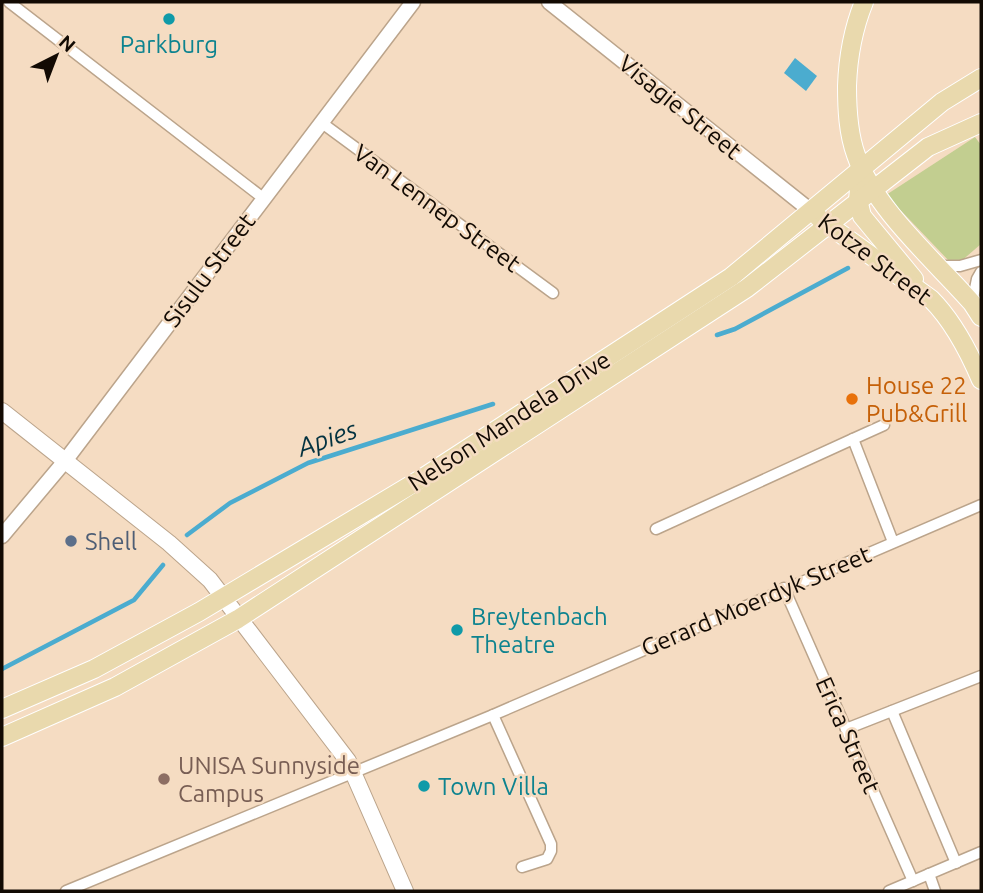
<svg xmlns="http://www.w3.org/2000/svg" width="983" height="893" font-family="Ubuntu,sans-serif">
<rect width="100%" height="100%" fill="#f5dcc2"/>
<polygon fill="#c2ce90" points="975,137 981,145 981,244 959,263 950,262 886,195"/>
<polygon fill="#4baccf" points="795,58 817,76 806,91 784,73"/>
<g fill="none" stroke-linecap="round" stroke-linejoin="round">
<g stroke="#4baccf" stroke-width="4.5">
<polyline points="717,335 735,329 848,268"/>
<polyline points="187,535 230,503 308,463 493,404"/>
<polyline points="2,669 134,600 163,565"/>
</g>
<defs>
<g id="minor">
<polyline points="9,2 263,198"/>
<polyline points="322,123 553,293"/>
<polyline points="939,266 960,266 981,260"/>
<polyline points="972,303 977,279 981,272"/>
<polyline points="853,439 884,425"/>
<polyline points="656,529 853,439 893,542"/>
<polyline points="784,588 913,881"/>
<polyline points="892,711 956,863"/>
<polyline points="493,715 551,844 551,851 547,859 522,867"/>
<polyline points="846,729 981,676"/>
<polyline points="929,874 935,891"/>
<polyline points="66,891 493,715 981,505"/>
<polyline points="889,891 981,852"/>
</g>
<g id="tertiary">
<polyline points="549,2 811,211"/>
<polyline points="2,536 65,461 413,2"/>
</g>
<polyline id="secondary" points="2,411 169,543 210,580 348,761 405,891"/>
<g id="primary">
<path d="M 864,2 C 853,29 848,57 847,86 C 847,109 848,133 856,155 C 874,208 935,261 972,303 L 981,317"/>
<polyline points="859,190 858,200 862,216 914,279"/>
<path d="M 819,218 L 931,299 C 953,321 969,352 981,380"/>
<polyline points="2,709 94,669 199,612 424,477 731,277 942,102 981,78"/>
<polyline points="2,737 115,687 238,619 747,288 928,147 981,123"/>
</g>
</defs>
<use href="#minor" stroke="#bba48b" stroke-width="13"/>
<use href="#tertiary" stroke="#bba48b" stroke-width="17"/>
<use href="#secondary" stroke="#bba48b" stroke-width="18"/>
<use href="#primary" stroke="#fff" stroke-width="20"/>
<use href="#minor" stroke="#fff" stroke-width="10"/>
<use href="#tertiary" stroke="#fff" stroke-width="14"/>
<use href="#secondary" stroke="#fff" stroke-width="16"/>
<use href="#primary" stroke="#e9d9ad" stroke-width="18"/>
</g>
<g fill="#0f9aa8" stroke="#f5dcc2" stroke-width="2.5">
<circle cx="169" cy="19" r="7"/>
<circle cx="457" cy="630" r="7"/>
<circle cx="424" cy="786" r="7"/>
</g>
<circle fill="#e8710a" stroke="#f5dcc2" stroke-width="2.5" cx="852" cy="399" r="7"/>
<circle fill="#5c6f8a" stroke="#f5dcc2" stroke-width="2.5" cx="71" cy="541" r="7"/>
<circle fill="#8d6e63" stroke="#f5dcc2" stroke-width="2.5" cx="164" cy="779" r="7"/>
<g text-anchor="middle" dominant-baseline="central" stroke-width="5" stroke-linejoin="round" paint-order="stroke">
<g font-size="24" fill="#0d838f" stroke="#f5dcc2" text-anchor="start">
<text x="169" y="44" text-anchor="middle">Parkburg</text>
<text x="471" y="616">Breytenbach<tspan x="471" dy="28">Theatre</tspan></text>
<text x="438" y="786">Town Villa</text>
</g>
<g font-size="24" fill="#120a03" stroke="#f5dcc2">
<text transform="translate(680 107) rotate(39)">Visagie Street</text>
<text transform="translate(437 208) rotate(36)">Van Lennep Street</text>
<text transform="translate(875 259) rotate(37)">Kotze Street</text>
<text transform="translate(209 270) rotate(-53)">Sisulu Street</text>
<text transform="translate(509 421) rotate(-33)">Nelson Mandela Drive</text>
<text transform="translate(756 601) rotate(-23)">Gerard Moerdyk Street</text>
<text transform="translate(848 735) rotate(66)">Erica Street</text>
</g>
<g font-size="24" fill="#c56008" stroke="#f5dcc2" text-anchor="start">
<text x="866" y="385">House 22<tspan x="866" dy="28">Pub&amp;Grill</tspan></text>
</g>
<g font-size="24" fill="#4e5e75" stroke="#f5dcc2" text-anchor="start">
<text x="85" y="541">Shell</text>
</g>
<g font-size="24" fill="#785e54" stroke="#f5dcc2" text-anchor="start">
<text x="178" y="765">UNISA Sunnyside<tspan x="178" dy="28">Campus</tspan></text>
</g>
<g font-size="26" font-style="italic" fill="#033240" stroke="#f5dcc2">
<text transform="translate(327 438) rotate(-19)">Apies</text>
</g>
</g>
<rect width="983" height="893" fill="none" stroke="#120a03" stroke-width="7"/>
<g transform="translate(56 56) rotate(42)" stroke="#f5dcc2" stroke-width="5" paint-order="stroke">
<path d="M0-5L12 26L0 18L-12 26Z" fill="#120a03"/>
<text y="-10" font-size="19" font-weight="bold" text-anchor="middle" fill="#120a03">N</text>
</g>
</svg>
